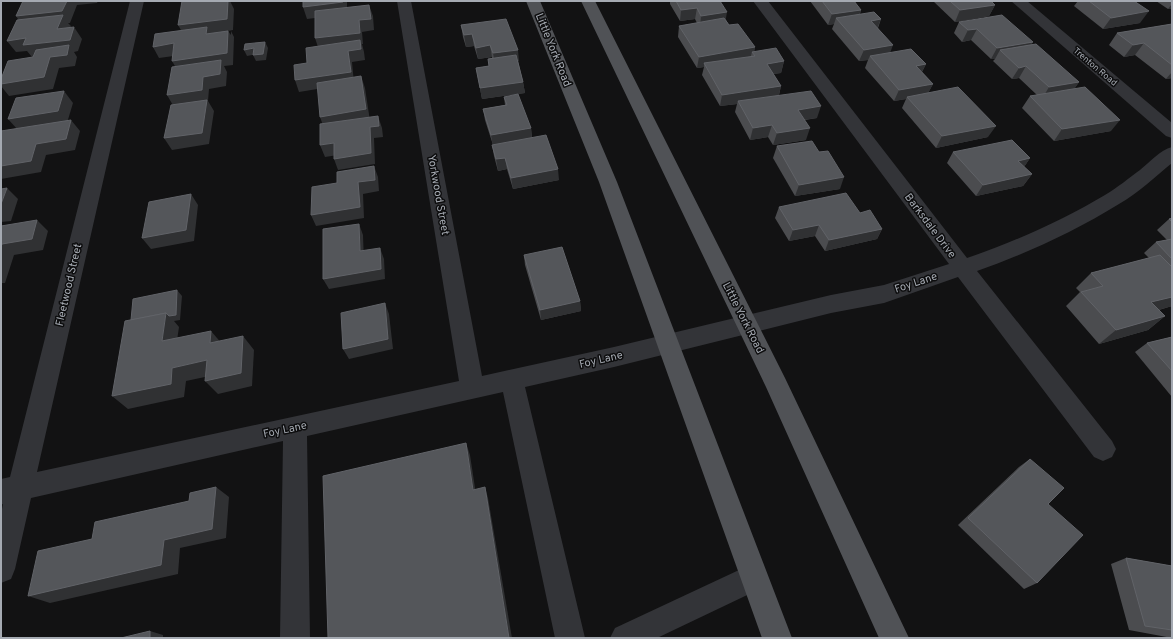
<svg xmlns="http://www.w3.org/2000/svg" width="1173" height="639" font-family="Overpass,sans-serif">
<rect width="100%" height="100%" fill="#121213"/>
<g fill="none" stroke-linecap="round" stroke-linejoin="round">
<g fill="#333438" fill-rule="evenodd">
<path d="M 130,1 L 144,1 L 37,472 L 459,381 L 397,1 L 411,1 L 482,376 L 614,347 L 831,295 L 884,285 L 949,264 L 753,1 L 768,1 L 967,258 C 1012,243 1065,219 1105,195 C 1117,188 1129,178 1140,170 C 1150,162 1160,150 1172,147 L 1172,163 C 1155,177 1138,193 1119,204 C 1075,231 1026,254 977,271 L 1112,441 L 1116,449 L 1112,457 L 1103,461 L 1094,457 L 958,277 L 884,303 L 831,313 L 614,367 L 525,387 L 585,638 L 555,638 L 503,392 L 307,436 L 310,638 L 280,638 L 283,441 L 31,498 L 15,569 L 11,579 L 1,583 L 1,514 L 3,504 L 1,505 L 1,479 L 10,477 Z"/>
<polygon points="1011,1 1027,1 1172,123 1172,138 1166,136"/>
<polygon points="754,563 764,567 768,577 764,587 657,638 610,638 615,628"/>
</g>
<g fill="#505256" fill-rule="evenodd">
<polygon points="526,1 540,1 617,182 792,638 762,638 599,182"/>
<polygon points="581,1 595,1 785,378 909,638 879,638 766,387"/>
</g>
</g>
<g fill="#4b4c4f">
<polygon points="670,1 720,1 726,20 729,25 755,47 754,51 784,61 781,73 773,74 781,86 779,95 817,118 805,120 806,140 773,145 768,137 750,140 735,112 737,104 720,106 702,75 704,67 697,68 678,37 679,26 697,23 695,19 680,21 670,4"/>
<polygon points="810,1 854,1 861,10 860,14 881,19 878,28 890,53 926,64 922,72 933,84 928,93 988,137 936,148 902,108 906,99 894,101 865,68 868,60 859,61 832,29 834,24 828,25"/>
<polygon points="933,1 991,1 995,5 989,16 955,22"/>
<polygon points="1078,1 1134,1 1140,23 1103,29 1074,6"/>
<polygon points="1156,1 1172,1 1172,9 1168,9"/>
<polygon points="959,22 1033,42 1031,45 1079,82 1074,89 1111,131 1054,141 1022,108 1030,96 1037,95 1019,78 1012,79 993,61 995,59 991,59 971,40 962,42 954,33"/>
<polygon points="1172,24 1172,78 1166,79 1135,55 1124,57 1109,45 1117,33"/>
<polygon points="461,25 519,61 518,61 523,82 525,93 482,99 476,68 489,66 488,59 492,58 492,57 478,59 474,46 466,47 463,37"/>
<polygon points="504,97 531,128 532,138 559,180 513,189 507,169 498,171 494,156 492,145 493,145 485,120 483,109 505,105"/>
<polygon points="777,146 819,152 840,189 795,196 773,158"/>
<polygon points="953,152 1030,158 1024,167 1032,174 1023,186 976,196 947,163"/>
<polygon points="779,207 860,213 882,229 877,239 825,251 815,236 789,241 775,218"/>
<polygon points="1172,218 1172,306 1159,310 1165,316 1148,330 1099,344 1066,306 1080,292 1076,288 1091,273 1149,258 1144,253 1156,242 1167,240 1157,230 1169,219"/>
<polygon points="524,255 580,301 581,311 541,320 525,265"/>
<polygon points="1172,337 1172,397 1135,352 1147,343"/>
<polygon points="1030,459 1048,504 1037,583 1024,589 958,525 1019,467"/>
<polygon points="1126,558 1172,566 1172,638 1129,630 1111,564"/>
</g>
<g fill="#303133">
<polygon points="67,1 98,1 97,3 77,5 70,23 68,23 71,26 65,40 74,27 82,39 78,51 74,52 77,57 75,66 59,68 53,89 9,96 1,86 1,84 50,57 67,52 32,57 27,51 16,52 7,41 24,28 16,16"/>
<polygon points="228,1 230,1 234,9 233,30 228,31 231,35 231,31 234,37 233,65 224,66 227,72 226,86 209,89 208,101 214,111 209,144 172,150 164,138 174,107 167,95 179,73 172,61 185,37 178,25"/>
<polygon points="343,1 347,1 347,14 307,19 303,7"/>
<polygon points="1172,4 1172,9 1168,9"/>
<polygon points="369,5 373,16 374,30 362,32 363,44 362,44 364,52 365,60 352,62 354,83 299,92 295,80 319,50 315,38 359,20"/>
<polygon points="995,5 989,16 955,22 960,10"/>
<polygon points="697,8 695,19 680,21 681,10"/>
<polygon points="861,10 857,21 836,18 834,24 828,25 832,14"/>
<polygon points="1149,11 1140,23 1103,29 1111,18"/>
<polygon points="727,12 725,24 700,27 701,16"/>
<polygon points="881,19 876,31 871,21"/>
<polygon points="977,29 971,40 962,42 968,30"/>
<polygon points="472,34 474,46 466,47 464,35"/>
<polygon points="265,42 268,48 266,60 256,61 253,55"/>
<polygon points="1033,42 1026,53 1000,50 995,59 991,59 997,48"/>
<polygon points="174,43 181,55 159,58 153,47"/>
<polygon points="1144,43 1135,55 1124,57 1133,45"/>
<polygon points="490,45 492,57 478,59 476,48"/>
<polygon points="893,45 889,56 870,56 868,60 859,61 864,50"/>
<polygon points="755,47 754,55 752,52 750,59 704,63 704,67 697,68 699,57"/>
<polygon points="254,48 257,54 247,56 244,50"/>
<polygon points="518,50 519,61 495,65 493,53"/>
<polygon points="784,61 781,73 764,75 767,64"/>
<polygon points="926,64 920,75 916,66"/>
<polygon points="1026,66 1019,78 1012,79 1019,68"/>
<polygon points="1172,72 1172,78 1166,79"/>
<polygon points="361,76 365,88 370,121 324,128 320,117"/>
<polygon points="523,82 525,93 482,99 480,88"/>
<polygon points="1079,82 1071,94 1042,99 1049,87"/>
<polygon points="933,84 927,95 907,97 906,99 894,101 899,90"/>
<polygon points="781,86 778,98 738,101 737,104 720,106 722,95"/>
<polygon points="64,91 73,103 67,123 18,130 8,119"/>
<polygon points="821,106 817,118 795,121 798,110"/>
<polygon points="378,116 382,128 383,137 374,138 375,164 338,170 334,159 370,127"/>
<polygon points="71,120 80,131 75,150 46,155 41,172 1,179 1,163 36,144"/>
<polygon points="1120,120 1111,131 1054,141 1062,129"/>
<polygon points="772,125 768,137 750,140 753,128"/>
<polygon points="996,126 988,137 936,148 942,136"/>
<polygon points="531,128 532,139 493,147 491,135"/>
<polygon points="810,128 806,140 773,145 777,133"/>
<polygon points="334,143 338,155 325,157 320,145"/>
<polygon points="505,158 507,169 498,171 496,159"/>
<polygon points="1030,158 1022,170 1018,161"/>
<polygon points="374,166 378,177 379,191 363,194 364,218 316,226 311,215 358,182"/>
<polygon points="558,169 559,180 513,189 511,178"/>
<polygon points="1032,174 1023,186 976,196 983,185"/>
<polygon points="844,177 840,189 795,196 799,185"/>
<polygon points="7,188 18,199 11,221 1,222 1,204"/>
<polygon points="191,194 198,205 194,241 151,249 142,238"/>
<polygon points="37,220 48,231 43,250 14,255 5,283 1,283 1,247 2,244"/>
<polygon points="359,224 363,235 364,262 360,251"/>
<polygon points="819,225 815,236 789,241 793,230"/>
<polygon points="882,229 877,239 825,251 829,240"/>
<polygon points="380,248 384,259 385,279 329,289 323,279"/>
<polygon points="177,290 182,296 180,320 174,321 179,327 175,354 162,341 166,313"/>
<polygon points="1172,297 1172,306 1134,317 1151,302"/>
<polygon points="580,301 581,311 541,320 540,310"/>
<polygon points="385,303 389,314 393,349 349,359 343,349"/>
<polygon points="1165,316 1148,330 1099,344 1116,330"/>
<polygon points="211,331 223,345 210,343"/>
<polygon points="243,336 254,350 252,386 218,394 205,381"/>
<polygon points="207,360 219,374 186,381 184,397 128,409 112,396 172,368"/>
<polygon points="466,443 470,455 477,501 473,490"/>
<polygon points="216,487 229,497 226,538 180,548 178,574 50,603 28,596 164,540"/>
<polygon points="485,487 488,498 512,638 509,638"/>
<polygon points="150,631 163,635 163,638 150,638"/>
</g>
<g fill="#54565a" stroke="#616368">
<polygon points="23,1 67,1 62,11 16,16"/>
<polygon points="182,1 228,1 227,19 178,25"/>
<polygon points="303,1 343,1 343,2 303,7"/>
<polygon points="676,1 720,1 727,12 701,16 697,8 681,10"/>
<polygon points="822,1 854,1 861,10 832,14"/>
<polygon points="950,1 991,1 995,5 960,10"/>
<polygon points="1089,1 1134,1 1149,11 1111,18"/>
<polygon points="369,5 371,19 359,20 360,33 315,38 315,11"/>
<polygon points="874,12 881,19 871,21 893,45 864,50 836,18"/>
<polygon points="63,15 57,29 74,27 70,40 23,45 26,38 7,41 17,20"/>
<polygon points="1002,15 1033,42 997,48 977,29 968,30 959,22"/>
<polygon points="724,18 729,25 738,24 755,47 699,57 679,26"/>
<polygon points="506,19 518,50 493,53 490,45 476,48 472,34 464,35 461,25"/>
<polygon points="1172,24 1172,65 1144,43 1133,45 1117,33"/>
<polygon points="207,27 206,34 228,31 227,53 172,61 174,43 153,47 155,34"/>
<polygon points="360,40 361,49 348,51 351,72 295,80 294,65 307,63 306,48"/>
<polygon points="265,42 263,54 253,55 254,48 244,50 245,44"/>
<polygon points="1036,44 1079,82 1049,87 1026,66 1019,68 1000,50"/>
<polygon points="69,45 67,55 50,57 44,77 1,84 1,79 8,61 33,57 36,50"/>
<polygon points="776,48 784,61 767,64 781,86 722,95 704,63 755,56 752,52"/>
<polygon points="911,49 926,64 916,66 933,84 899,90 870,56"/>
<polygon points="516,55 523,82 480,88 476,68 489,66 488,59"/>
<polygon points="221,60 220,74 203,77 202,90 167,95 172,67"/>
<polygon points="361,76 366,109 320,117 317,83"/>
<polygon points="958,87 996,126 942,136 907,97"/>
<polygon points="1085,87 1120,120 1062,129 1030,96"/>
<polygon points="64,91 58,111 8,119 16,98"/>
<polygon points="811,91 821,106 798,110 810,128 777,133 772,125 753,128 738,101"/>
<polygon points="518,94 531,128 491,135 483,109 507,105 504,97"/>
<polygon points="207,100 202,133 164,138 171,105"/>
<polygon points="378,116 379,126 370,127 371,153 334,159 334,143 320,145 320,124"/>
<polygon points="71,120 66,139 36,144 31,161 1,166 1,131"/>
<polygon points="546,135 558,169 511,178 505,158 496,159 492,145"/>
<polygon points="1012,140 1030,158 1018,161 1032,174 983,185 953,152"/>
<polygon points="812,141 819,152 828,151 844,177 799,185 777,146"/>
<polygon points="374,166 375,180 358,182 360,207 311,215 312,187 337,183 337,172"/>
<polygon points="7,188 1,204 1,189"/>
<polygon points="846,193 860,213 870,210 882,229 829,240 819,225 793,230 779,207"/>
<polygon points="191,194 186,230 142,238 149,202"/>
<polygon points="1172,218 1172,222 1169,219"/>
<polygon points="37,220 32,239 2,244 1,247 1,226"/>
<polygon points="359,224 360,251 380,248 381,269 323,279 323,229"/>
<polygon points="1172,239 1172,259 1156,242"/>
<polygon points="562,247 580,301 540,310 524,255"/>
<polygon points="1160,255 1172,267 1172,297 1151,302 1165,316 1116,330 1081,292 1103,286 1091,273"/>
<polygon points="177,290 176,315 169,316 166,313 131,320 133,299"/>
<polygon points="385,303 388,339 343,349 341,313"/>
<polygon points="166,313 162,341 211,331 210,343 243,336 241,373 205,381 207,360 172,368 171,384 112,396 125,321"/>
<polygon points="1172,337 1172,371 1147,343"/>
<polygon points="466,443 473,490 485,487 509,638 328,638 323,476"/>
<polygon points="1030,459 1064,488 1048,504 1083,535 1037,583 968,518"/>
<polygon points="216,487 212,529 164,540 161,565 28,596 38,551 92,539 95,522 189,501 190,493"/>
<polygon points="1126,558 1172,566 1172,630 1145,626"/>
<polygon points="150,631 150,638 121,638"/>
</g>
<g text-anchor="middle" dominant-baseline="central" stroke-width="3" stroke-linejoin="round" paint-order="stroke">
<g font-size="9" fill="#a5aab2" stroke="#0d0d0e">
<text transform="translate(1095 67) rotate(40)">Trenton Road</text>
</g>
<g font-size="11" fill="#a5aab2" stroke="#0d0d0e">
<text transform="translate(553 50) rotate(68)">Little York Road</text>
<text transform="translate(438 195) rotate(80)">Yorkwood Street</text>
<text transform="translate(930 226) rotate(53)">Barksdale Drive</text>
<text transform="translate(916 283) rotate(-18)">Foy Lane</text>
<text transform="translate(69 285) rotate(-77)">Fleetwood Street</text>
<text transform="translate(743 318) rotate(63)">Little York Road</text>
<text transform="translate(601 360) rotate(-13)">Foy Lane</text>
<text transform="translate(285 430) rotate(-12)">Foy Lane</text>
</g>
</g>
<rect width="1173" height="639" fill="none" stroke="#a5aab2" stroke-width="4"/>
</svg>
